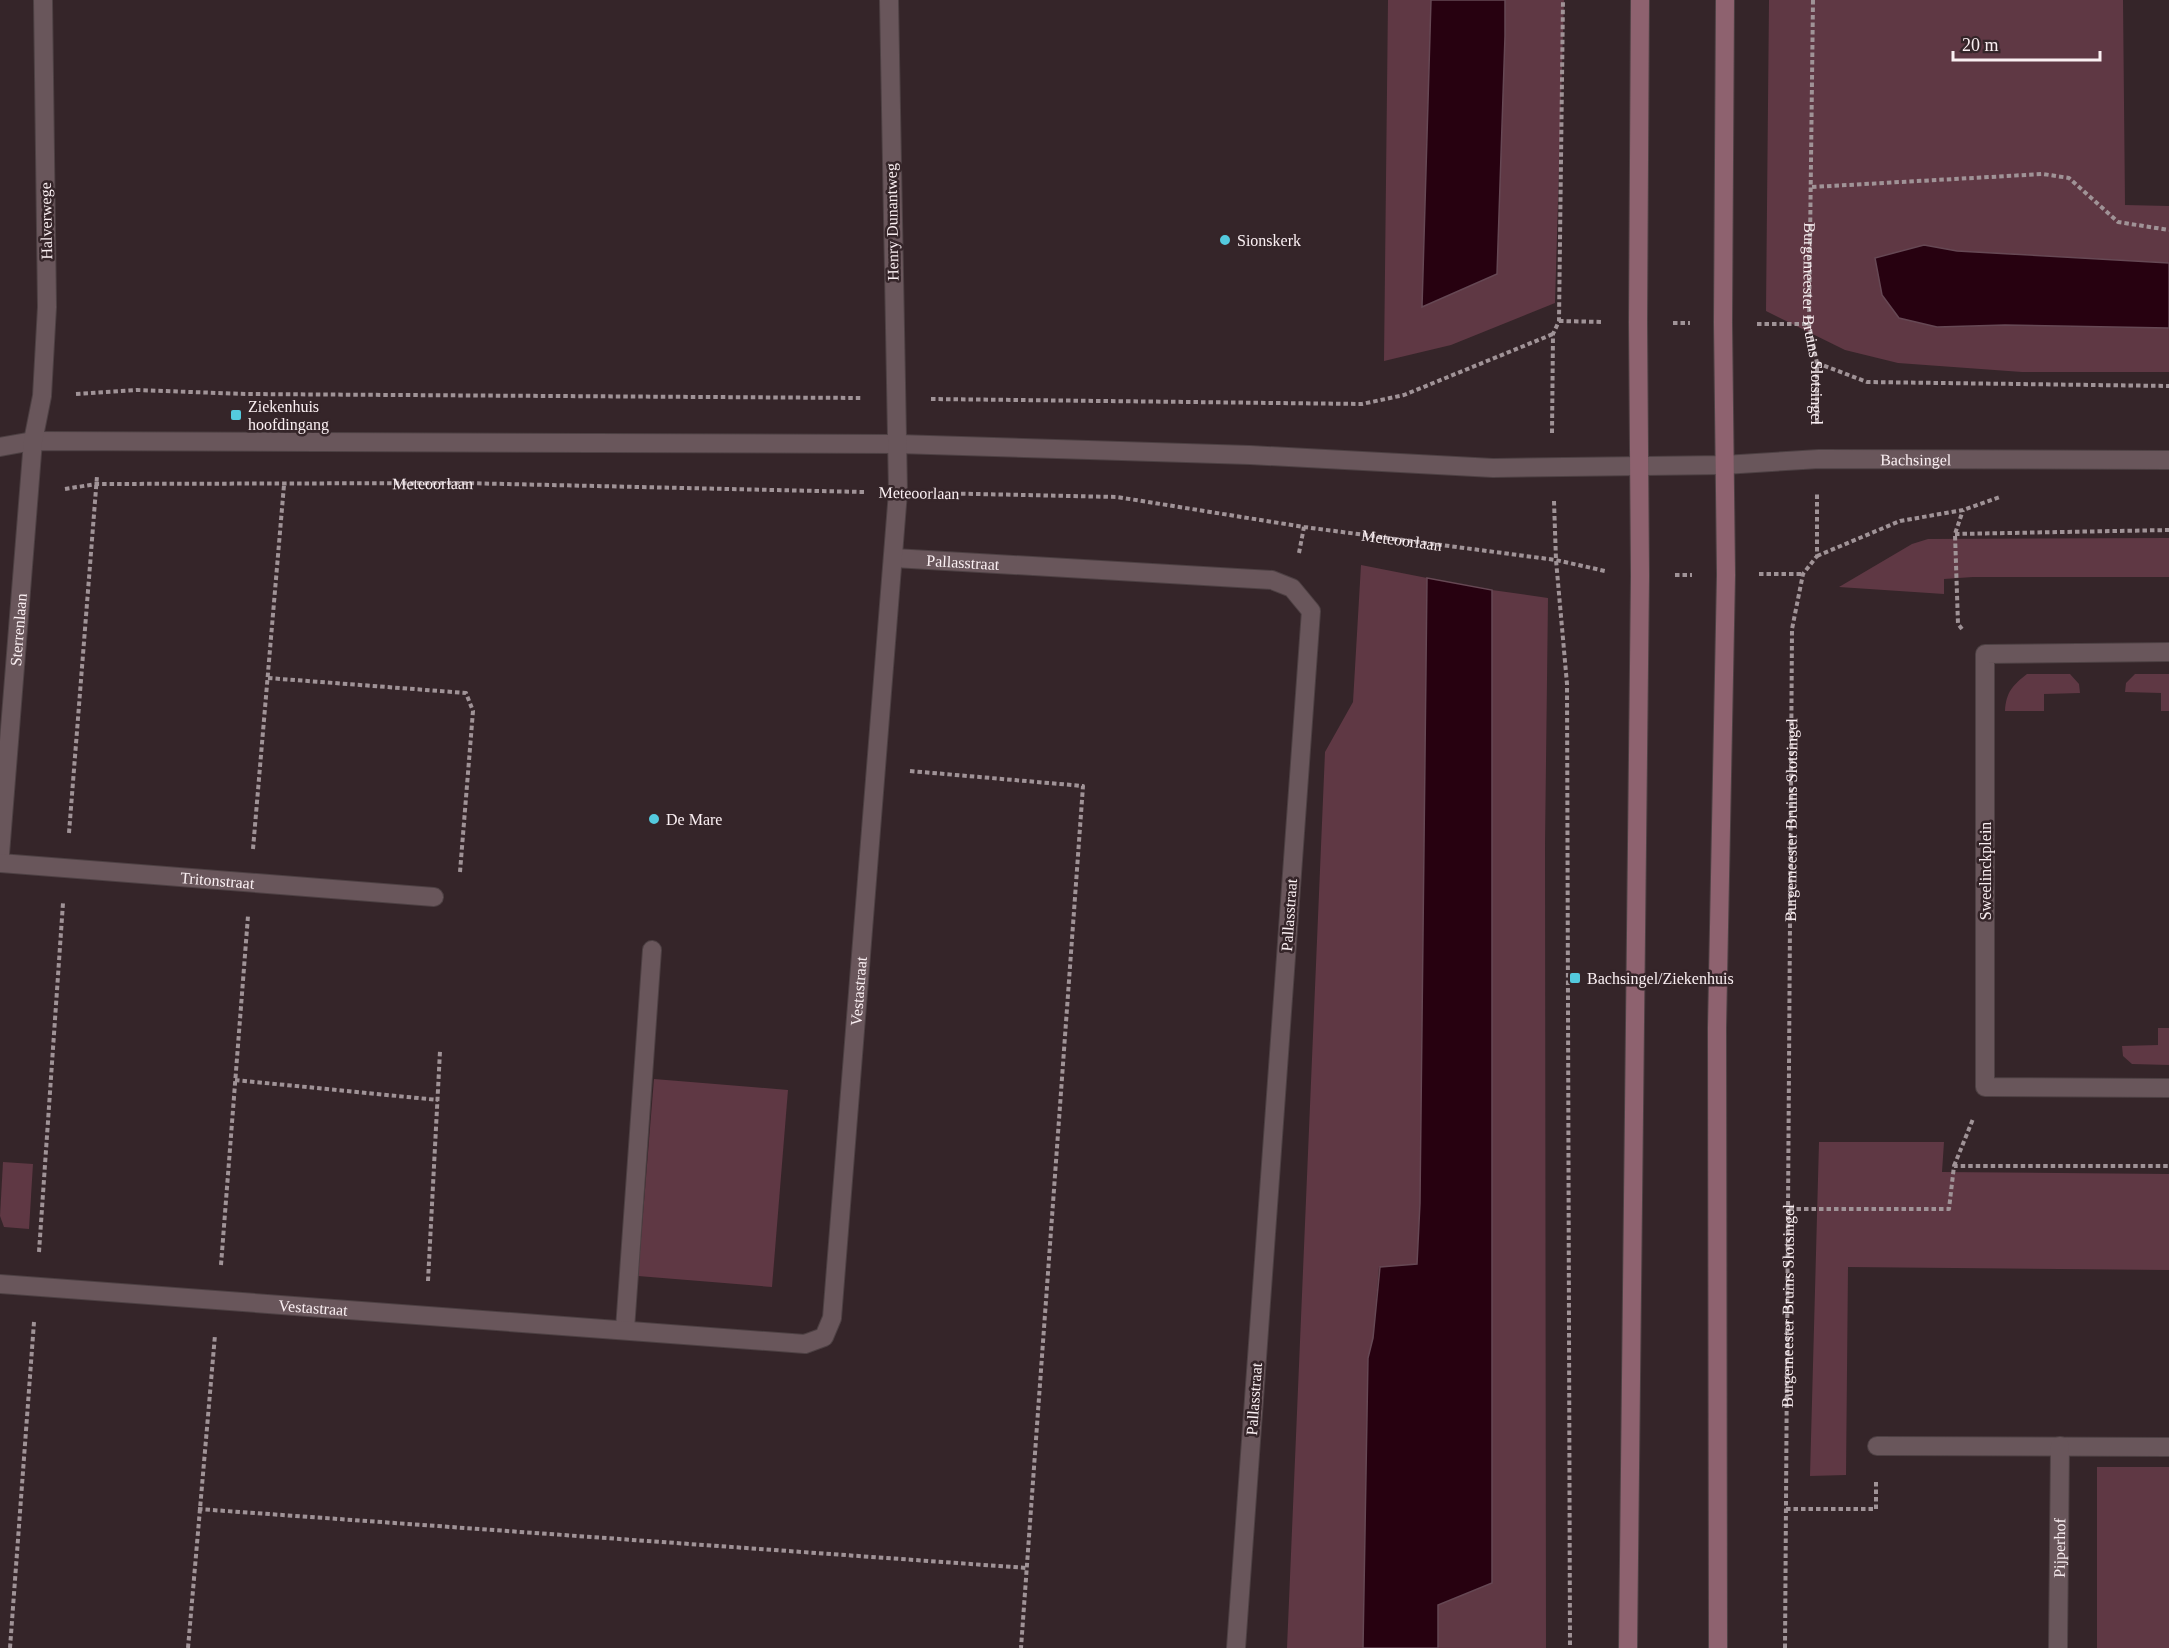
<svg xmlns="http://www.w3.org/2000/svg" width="2169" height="1648" font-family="'Times New Roman',serif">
<rect width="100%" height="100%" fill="#352529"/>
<g fill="#5f3844">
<polygon points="1388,0 1431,0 1422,307 1497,250 1505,0 1564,0 1555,303 1451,345 1384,361"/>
<polygon points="1769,0 2123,0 2125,205 2169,206 2169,263 1957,251 1929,246 1875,258 1937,327 2005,325 2169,328 2169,372 2022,372 1898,363 1845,350 1766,311"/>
<polygon points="2169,538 2169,577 1973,577 1944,579 1944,594 1839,587 1912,544 1928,539"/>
<polygon points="1361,565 1427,578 1420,1203 1417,1265 1379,1267 1373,1338 1368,1358 1363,1648 1287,1648 1325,752 1353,702"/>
<polygon points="1492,590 1548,598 1545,844 1546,1648 1438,1648 1438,1605 1492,1583"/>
<path d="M 2027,674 L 2070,674 L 2079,684 L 2080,693 L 2044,694 L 2044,711 L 2005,711 C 2006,692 2013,685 2027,674 Z"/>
<polygon points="2135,674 2169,674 2169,711 2161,711 2161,693 2125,692 2126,683"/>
<polygon points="2158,1028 2169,1028 2169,1065 2132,1064 2123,1056 2122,1046 2158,1045"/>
<polygon points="654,1079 788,1090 772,1287 638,1276"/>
<polygon points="1819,1142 1944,1142 1942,1172 2169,1174 2169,1270 1848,1267 1846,1475 1810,1476"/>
<polygon points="3,1162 33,1164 29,1229 4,1227 0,1216"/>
<rect x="2097" y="1467" width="72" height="181"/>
</g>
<g fill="#270110" stroke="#664854" stroke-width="1.5">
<polygon points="1431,0 1505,0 1505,36 1497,274 1422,307"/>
<polygon points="1924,245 1957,251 2169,263 2169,328 2005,325 1937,327 1899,318 1882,295 1875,258"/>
<polygon points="1427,578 1492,590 1492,1583 1438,1605 1438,1648 1363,1648 1368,1358 1373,1338 1380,1267 1417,1264 1420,1203"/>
</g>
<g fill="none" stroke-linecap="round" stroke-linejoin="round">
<defs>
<g id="pedestrian">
<polyline points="625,1329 652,950"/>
<polyline points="1877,1446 2169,1447"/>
</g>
<g id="minor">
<path id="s5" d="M 0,447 L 33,441 L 898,444 L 1250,455 L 1493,468 L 1724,465 L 1819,459 L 2169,460"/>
<path id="s6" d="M 894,558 L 1272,580 L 1292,588 L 1311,611 L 1236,1648"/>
<polyline points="2169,652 1985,654 1985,1087 2169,1088"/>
<path id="s7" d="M 0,854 L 33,441 L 42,396 L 47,307 L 43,0"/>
<path id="s8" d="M 0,863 L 434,897"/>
<path id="s9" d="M 0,1284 L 805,1344 L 824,1337 L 832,1318 L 898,492 L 889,0"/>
<path id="s10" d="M 2058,1648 L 2060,1446"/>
</g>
<g id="secondary">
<polyline points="1628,1648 1640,576 1638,322 1640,0"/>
<polyline points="1718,1648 1717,1028 1726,575 1723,323 1725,0"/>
</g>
</defs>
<use href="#pedestrian" stroke="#4d4043" stroke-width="20"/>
<use href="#minor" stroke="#4d4043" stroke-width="20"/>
<use href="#secondary" stroke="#4d4043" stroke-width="20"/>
<g stroke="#a09397" stroke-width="4" stroke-dasharray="4.5 3" stroke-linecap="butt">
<path id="s1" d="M 1813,0 L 1809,324 L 1817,363 L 1817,426"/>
<polyline points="1812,187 2043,174 2069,178 2118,222 2169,230"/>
<polyline points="1559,321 1603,322"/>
<polyline points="1673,323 1690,323"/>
<polyline points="1757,324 1809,324"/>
<polyline points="1817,363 1867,382 2169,386"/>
<polyline points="76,394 137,390 245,394 861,398"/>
<polyline points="931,399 1362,404 1404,395 1553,334"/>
<polyline points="1552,433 1553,334 1559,321 1563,0"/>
<path id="s2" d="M 65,489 L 96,484 L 461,483 L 864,492"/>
<path id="s3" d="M 931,493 L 1117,497 L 1304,527 L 1556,560 L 1605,571"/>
<polyline points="1554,501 1556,560 1567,684 1570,1648"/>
<polyline points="1955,534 2169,530"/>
<polyline points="1299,553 1304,527"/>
<polyline points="1817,556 1900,521 1963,510 2000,497"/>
<polyline points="1759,574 1803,574"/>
<polyline points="1675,575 1692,575"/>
<polyline points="1962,629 1958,624 1955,534 1963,510"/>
<polyline points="268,678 466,693 473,711 460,872"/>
<polyline points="910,771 1083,786 1021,1648"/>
<polyline points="69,833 97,476"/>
<polyline points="253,849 284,485"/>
<polyline points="235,1080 438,1100"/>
<polyline points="1954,1166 1973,1119"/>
<polyline points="1789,1209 1949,1209 1954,1166 2169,1166"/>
<polyline points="39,1252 63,903"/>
<polyline points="221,1265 248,916"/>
<polyline points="428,1281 440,1051"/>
<polyline points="198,1509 1027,1568"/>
<polyline points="1786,1509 1876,1509 1876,1480"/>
<polyline points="10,1648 34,1322"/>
<polyline points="188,1648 215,1335"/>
<path id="s4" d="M 1785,1648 L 1792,629 L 1803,574 L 1817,556 L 1817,493"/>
</g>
<use href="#pedestrian" stroke="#69565b" stroke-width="18"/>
<use href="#minor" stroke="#69565b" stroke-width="18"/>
<use href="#secondary" stroke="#8e626f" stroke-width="18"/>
</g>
<g fill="#54cade" stroke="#352529" stroke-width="2">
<circle cx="1225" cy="240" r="6"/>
<rect x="230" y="409" width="12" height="12" rx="3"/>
<circle cx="654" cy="819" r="6"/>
<rect x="1569" y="972" width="12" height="12" rx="3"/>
</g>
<g text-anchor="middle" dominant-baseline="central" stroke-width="5" stroke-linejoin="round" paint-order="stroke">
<g font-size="16" fill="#faeff2" stroke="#352529">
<text transform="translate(46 221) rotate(-91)">Halverwege</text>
<text transform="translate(892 222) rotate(-91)">Henry Dunantweg</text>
<text stroke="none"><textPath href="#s1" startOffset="324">Burgemeester Bruins Slotsingel</textPath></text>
<text stroke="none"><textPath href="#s5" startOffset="1917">Bachsingel</textPath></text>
<text stroke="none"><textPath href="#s2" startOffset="368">Meteoorlaan</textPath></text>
<text transform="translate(919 493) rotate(1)">Meteoorlaan</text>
<text stroke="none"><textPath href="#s3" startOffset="474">Meteoorlaan</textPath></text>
<text stroke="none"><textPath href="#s6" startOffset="69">Pallasstraat</textPath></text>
<text stroke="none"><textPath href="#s7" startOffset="225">Sterrenlaan</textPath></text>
<text stroke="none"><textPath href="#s4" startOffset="828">Burgemeester Bruins Slotsingel</textPath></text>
<text transform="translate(1985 871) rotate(-90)">Sweelinckplein</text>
<text stroke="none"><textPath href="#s8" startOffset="218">Tritonstraat</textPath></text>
<text transform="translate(1289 915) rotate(-86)">Pallasstraat</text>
<text stroke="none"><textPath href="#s9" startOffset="1176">Vestastraat</textPath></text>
<text stroke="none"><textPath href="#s9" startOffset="314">Vestastraat</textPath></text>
<text stroke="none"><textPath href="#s4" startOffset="342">Burgemeester Bruins Slotsingel</textPath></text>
<text transform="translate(1254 1399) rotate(-86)">Pallasstraat</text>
<text stroke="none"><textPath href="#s10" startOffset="100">Pijperhof</textPath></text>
</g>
<g font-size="16" fill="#faeff2" stroke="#352529" text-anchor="start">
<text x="1237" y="240">Sionskerk</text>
<text x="248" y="406">Ziekenhuis<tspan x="248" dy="18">hoofdingang</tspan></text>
<text x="666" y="819">De Mare</text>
<text x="1587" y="978">Bachsingel/Ziekenhuis</text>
</g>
</g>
<path d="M1953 51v9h147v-9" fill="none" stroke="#faeff2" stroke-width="3"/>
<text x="1962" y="51" font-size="18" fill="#faeff2" stroke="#352529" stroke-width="4.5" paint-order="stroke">20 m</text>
</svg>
